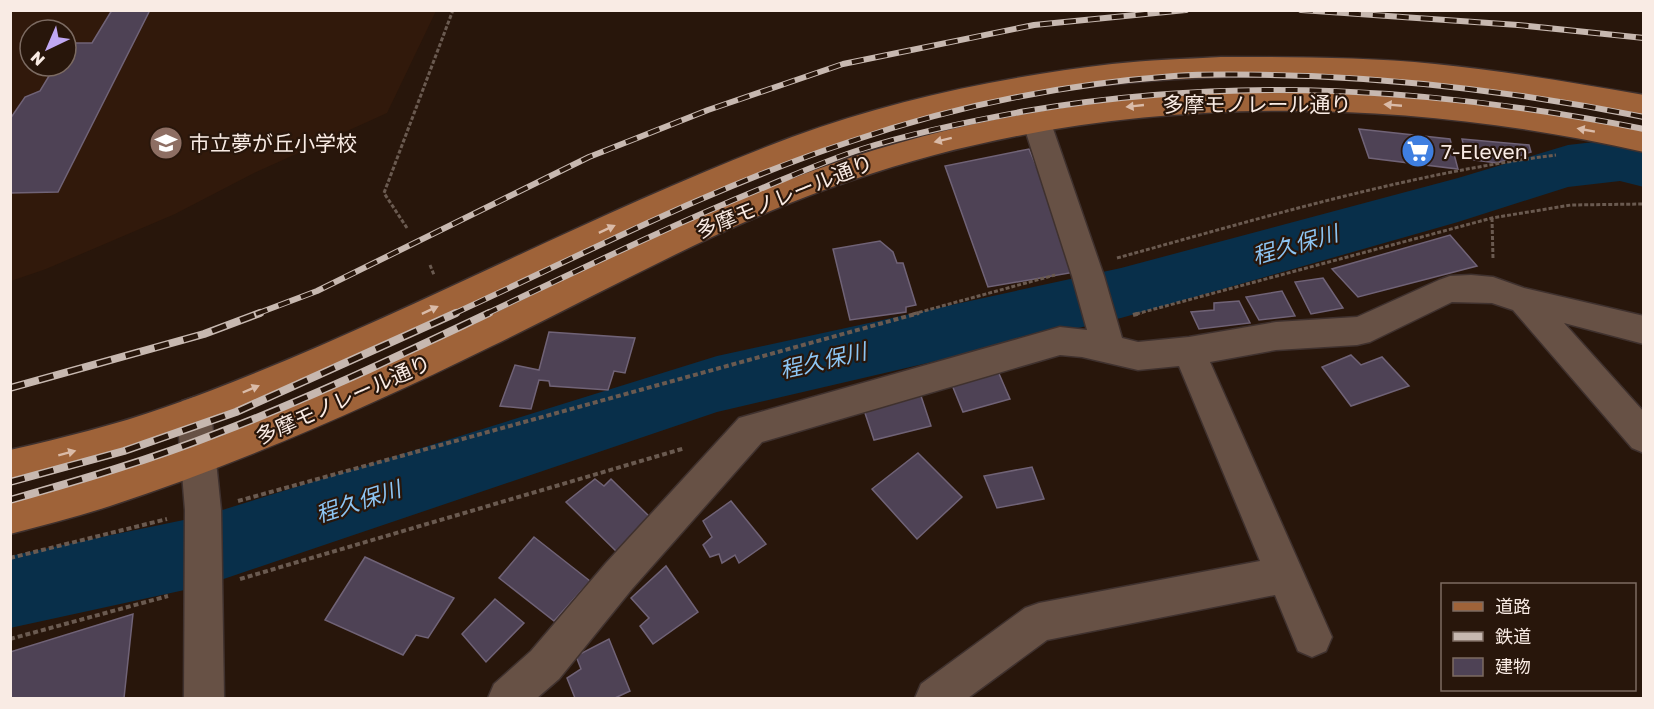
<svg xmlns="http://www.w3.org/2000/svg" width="1654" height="709" font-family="'Golos Text','Noto Sans JP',sans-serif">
<rect width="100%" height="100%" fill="#28160b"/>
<path fill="#31190b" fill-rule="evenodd" d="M 10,11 L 436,11 L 387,113 L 254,173 L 175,214 L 46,269 L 11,281 ZM 30,30 L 66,30 L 66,66 L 30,66 Z"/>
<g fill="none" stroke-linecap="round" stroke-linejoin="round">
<polygon fill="#082f4a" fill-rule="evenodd" points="1620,139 1644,145 1644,187 1620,181 1568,187 1458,222 1121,318 717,412 203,586 10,628 10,556 203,516 717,356 1121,268 1458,178 1568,145"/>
</g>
<g fill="#4e4255" stroke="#706377" stroke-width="1.5">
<polygon points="112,10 150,10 58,192 10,193 10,119 25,97 40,91 55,66 66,66 66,49 70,43 92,43"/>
<polygon points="1359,129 1450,139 1458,169 1369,158"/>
<polygon points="1462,139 1529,145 1531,152 1497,163 1467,159"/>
<polygon points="1029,149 1081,271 988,287 945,166"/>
<polygon points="1450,235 1477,266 1358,297 1332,269"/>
<polygon points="880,241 893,252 897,263 903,263 916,305 906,307 906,312 850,320 833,249"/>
<polygon points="1323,278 1343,308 1311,314 1295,282"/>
<polygon points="1282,291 1295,316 1259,320 1246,297"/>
<polygon points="1239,301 1250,323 1199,329 1191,312 1214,310 1214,303"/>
<polygon points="549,332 635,338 625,373 614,371 608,390 550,386 549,381 539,380 531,409 500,406 515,365 539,370"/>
<polygon points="1351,355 1361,365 1382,357 1409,386 1351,406 1322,367"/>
<polygon points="997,369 1010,399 963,412 950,380"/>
<polygon points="921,396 931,426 874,440 862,404"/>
<polygon points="918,453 962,497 917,539 872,489"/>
<polygon points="1032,467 1044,499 997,508 984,476"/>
<polygon points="595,479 604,486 611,479 654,521 618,553 566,502"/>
<polygon points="731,501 766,544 739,563 735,555 722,563 719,554 710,557 703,545 712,537 703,521"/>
<polygon points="534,537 590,581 554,621 499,578"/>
<polygon points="365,557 454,598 428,638 416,635 403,655 325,620"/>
<polygon points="666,566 698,612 653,644 640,626 649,618 631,598"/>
<polygon points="495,599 524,623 486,662 462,634"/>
<polygon points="133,614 124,698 10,698 10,652"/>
<polygon points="609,639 630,691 615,698 575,698 567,678 581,669 576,656"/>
</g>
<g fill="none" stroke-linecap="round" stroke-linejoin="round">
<defs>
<g id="minor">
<polygon points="1036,110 1046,113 1050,120 1104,276 1122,338 1138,342 1189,337 1276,322 1357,317 1439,280 1450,276 1471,275 1493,277 1524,288 1644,316 1644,344 1564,323 1644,412 1644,453 1632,448 1513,310 1492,303 1452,302 1370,342 1357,345 1276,350 1210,362 1332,637 1326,651 1312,657 1298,651 1275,595 1047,640 968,698 915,698 921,684 1025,608 1039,603 1260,561 1179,366 1138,370 1082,357 1060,355 762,442 632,589 559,679 537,698 488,698 494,684 531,651 606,563 739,418 1060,327 1087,330 1072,276 1022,120 1026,113"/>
<polygon points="194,397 206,401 211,412 221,510 224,698 184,698 185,510 177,412 182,401"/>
</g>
<g id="major">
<path d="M 1221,57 C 1292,57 1364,57 1435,64 C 1505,71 1574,83 1644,95 L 1644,115 C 1573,102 1502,89 1431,83 C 1223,66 1009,78 812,153 C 587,238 379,364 151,444 C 105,460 58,471 10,483 L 10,450 C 63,438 115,425 166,407 C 380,331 579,217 792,137 C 895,99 1003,77 1112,64 C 1148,60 1184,59 1221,57 Z"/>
<path d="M 1280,90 C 1402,94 1524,104 1644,130 L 1644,152 C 1383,93 1106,93 852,180 C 727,222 610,289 492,346 C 368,407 241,463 110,506 C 77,517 44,525 10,534 L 10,499 C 43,491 76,483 108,473 C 201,444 291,408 379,368 C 529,300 674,219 829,165 C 977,113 1124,94 1280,90 Z"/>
</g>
</defs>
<use href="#minor" stroke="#3f312e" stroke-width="3"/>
<use href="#major" stroke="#3f312e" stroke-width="3"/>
<g stroke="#6a5a50" stroke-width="3" stroke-dasharray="4 2" stroke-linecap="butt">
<polyline points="1492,218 1493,259"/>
<polyline points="407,228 384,193 453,10"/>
<path d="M 1117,258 C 1262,218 1406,174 1556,155"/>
<polyline points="430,265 434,275"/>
<polyline points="913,314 1055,275"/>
<polyline points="1136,314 1492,218 1571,205 1644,204"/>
</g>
<g stroke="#6a5a50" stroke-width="4" stroke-dasharray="5 3" stroke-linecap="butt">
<polyline points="1133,315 1141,313"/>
<polyline points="238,501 919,313"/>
<polyline points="10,558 167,519"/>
<polyline points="240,579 685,448"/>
<polyline points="10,639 168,596"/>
</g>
<use href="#minor" fill="#675145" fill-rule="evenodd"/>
<use href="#major" fill="#9f6339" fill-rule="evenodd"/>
<defs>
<g id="rail-far1">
<polyline points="1301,10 1518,25 1644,38"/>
<polyline points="256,314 317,291 589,157 708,110 843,64 1034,25 1186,10"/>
<path d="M 453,314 C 584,254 714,186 852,141 C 955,106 1065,84 1174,76 C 1220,73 1266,75 1311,76 C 1423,81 1534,95 1644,117"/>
<path d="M 486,314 C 577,271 667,227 760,189 C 794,175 827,160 862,149 C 915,132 971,121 1026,111 C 1237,75 1436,88 1644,129"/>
</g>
<g id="rail">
<polyline points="10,388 204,334 260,313"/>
<polyline points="10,482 124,451 236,412 456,313"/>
<path d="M 10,500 C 80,480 150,460 218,433 C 311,398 400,355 489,313"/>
</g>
</defs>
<use href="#rail-far1" stroke="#c7b8b0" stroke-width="6"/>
<use href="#rail" stroke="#c7b8b0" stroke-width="8"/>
<use href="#rail-far1" stroke="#28160b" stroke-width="4" stroke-dasharray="12" stroke-linecap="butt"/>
<use href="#rail" stroke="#28160b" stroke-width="5" stroke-dasharray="15" stroke-linecap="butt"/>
</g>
<defs><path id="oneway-solid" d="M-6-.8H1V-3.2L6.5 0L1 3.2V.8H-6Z" transform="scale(1.5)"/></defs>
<g fill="#dabba8">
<use href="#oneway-solid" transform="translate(1393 105) rotate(-175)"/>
<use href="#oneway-solid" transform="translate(1135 106) rotate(174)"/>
<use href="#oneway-solid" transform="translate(1586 130) rotate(-170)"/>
<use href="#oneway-solid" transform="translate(943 140) rotate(166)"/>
<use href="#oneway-solid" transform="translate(607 229) rotate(-25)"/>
<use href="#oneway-solid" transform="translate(430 310) rotate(-25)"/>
<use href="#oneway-solid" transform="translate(251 389) rotate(-23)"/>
<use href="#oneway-solid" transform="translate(67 453) rotate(-15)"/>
</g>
<defs>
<symbol id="school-disc" viewBox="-11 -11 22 22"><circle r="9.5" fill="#8d6e63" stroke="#28160b"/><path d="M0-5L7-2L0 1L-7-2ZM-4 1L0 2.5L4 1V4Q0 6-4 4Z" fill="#fff"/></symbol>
<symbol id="supermarket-disc" viewBox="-11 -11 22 22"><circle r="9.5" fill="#3f7fe0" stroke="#28160b"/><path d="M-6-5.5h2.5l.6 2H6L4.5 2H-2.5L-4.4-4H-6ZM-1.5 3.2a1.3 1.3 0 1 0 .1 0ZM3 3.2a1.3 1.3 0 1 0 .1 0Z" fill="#fff"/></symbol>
</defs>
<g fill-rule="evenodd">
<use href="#school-disc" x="147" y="124" width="38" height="38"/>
<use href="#supermarket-disc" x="1399" y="132" width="38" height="38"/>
</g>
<g text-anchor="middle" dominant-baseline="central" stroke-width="4.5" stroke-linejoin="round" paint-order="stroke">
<g font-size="21" fill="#f9ebe4" stroke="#28160b">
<text x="1257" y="104">多摩モノレール通り</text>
<text transform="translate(784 196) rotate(-22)">多摩モノレール通り</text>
<text transform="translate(343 399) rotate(-24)">多摩モノレール通り</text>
</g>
<g font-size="21" fill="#f9ebe4" stroke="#28160b" text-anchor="start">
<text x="189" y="143">市立夢が丘小学校</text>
<text x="1441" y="151">7-Eleven</text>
</g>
<g font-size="22" font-style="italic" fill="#8dc5f3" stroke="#28160b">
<text transform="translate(1295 244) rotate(-16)">程久保川</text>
<text transform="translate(823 360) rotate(-13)">程久保川</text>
<text transform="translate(358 501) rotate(-18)">程久保川</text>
</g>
</g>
<rect width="1654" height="709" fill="none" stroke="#f9ebe4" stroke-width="24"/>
<rect x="1441" y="583" width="195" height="108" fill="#28160b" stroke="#7c6b62" stroke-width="1.5"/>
<rect x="1453" y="602" width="30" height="9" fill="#9f6339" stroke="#7c6b62" stroke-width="1.5"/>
<text x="1495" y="613" font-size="18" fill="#f9ebe4">道路</text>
<rect x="1453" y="632" width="30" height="9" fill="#c7b8b0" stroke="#7c6b62" stroke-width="1.5"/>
<text x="1495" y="643" font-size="18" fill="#f9ebe4">鉄道</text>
<rect x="1453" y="658" width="30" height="18" fill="#4e4255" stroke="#7c6b62" stroke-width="1.5"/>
<text x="1495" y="673" font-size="18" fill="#f9ebe4">建物</text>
<g transform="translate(48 48) rotate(224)"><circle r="28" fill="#28160b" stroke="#7c6b62" stroke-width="1.5"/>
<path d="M0-4.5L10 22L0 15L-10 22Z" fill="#c0a8f3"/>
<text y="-9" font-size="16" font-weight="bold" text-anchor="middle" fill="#f9ebe4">N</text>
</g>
</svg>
